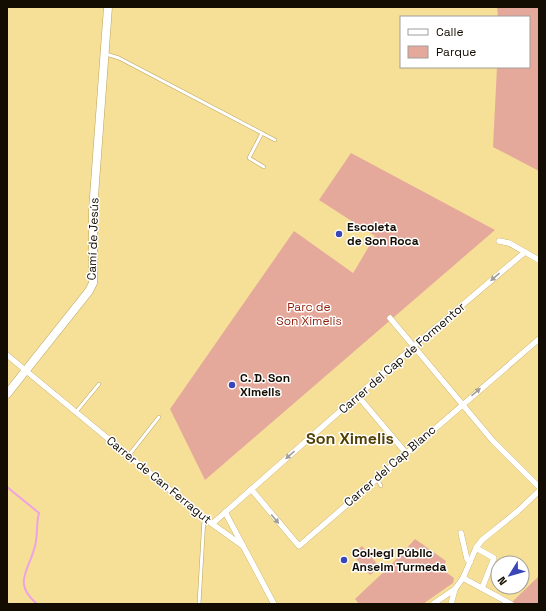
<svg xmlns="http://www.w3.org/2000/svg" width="546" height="611" font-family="'Space Grotesk',sans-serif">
<rect width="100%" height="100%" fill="#f6df97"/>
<g fill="#e5a99c">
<polygon points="497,7 539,7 539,171 493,147 497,67 529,67 529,17 498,17"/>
<polygon points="351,153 495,230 205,480 170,409 294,231 353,273 355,270 375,236 319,200"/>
<polygon points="415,539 446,561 443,570 454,578 453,583 423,604 359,604 355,599 389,567"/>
<polygon points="362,546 380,567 370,575 352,554"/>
<polygon points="539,576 539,604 517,604 512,602"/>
</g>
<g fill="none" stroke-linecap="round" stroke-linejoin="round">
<path stroke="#eea3e3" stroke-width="2" d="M 7,487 L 39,513 C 36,523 38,535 35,546 C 29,571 12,583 37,604"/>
<defs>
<g id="lane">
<polyline points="106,54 119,58 275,140"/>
<polyline points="262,133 249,158 264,167"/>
<polyline points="76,412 99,384"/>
<polyline points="129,455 159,417"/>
<polyline points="377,479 381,486"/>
<polyline points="199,604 204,518"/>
</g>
<g id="street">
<polyline points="499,241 509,243 539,260"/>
<polyline points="390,318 493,441 539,487"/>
<polyline points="7,355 204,518 243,546"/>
<polyline points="358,396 406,453"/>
<polyline points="251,489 299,546 539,339"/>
<polyline points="225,512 274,604"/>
<polyline points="212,524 414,346 525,252"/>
<polyline points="461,533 467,559 470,562"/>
<polyline points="476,548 494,558 482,588"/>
<polyline points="463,578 511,604"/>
<polyline points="433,604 455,589 463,578 476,548 482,540 518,511 539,491"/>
<polyline points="451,604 455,589"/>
</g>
<polyline id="secondary" points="7,394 89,291 93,283 93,210 108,7"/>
</defs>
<use href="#lane" stroke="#baa35c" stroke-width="4"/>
<use href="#street" stroke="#baa35c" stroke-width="6"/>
<use href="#secondary" stroke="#baa35c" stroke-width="9"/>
<use href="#lane" stroke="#fff" stroke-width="3"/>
<use href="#street" stroke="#fff" stroke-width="5.5"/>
<use href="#secondary" stroke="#fff" stroke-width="8"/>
</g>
<defs><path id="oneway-solid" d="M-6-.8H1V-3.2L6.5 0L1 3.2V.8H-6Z"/></defs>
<g fill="#a19e99">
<use href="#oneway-solid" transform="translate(495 277) rotate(140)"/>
<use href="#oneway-solid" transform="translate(476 392) rotate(-41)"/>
<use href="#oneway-solid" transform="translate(290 455) rotate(139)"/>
<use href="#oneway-solid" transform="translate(275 519) rotate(50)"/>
</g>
<g fill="#3946b9" stroke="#fff" stroke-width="1.5">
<circle cx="339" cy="234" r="4"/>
<circle cx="232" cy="385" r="4"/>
<circle cx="344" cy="560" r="4"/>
</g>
<g text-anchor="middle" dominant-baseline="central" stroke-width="3" stroke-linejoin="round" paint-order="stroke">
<g font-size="12" font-weight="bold" fill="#130c00" stroke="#fff" text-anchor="start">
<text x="347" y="227">Escoleta<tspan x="347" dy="14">de Son Roca</tspan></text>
<text x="240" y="378">C. D. Son<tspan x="240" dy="14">Ximelis</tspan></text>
<text x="352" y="553">Col·legi Públic<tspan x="352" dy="14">Anselm Turmeda</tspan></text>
</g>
<g font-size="12" fill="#130c00" stroke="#fff">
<text transform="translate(93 239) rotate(-88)">Camí de Jesús</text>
<text transform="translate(402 358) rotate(-41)">Carrer del Cap de Formentor</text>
<text transform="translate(390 466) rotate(-41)">Carrer del Cap Blanc</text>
<text transform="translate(159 480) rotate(39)">Carrer de Can Ferragut</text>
</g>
<g font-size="12" fill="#8d1d09" stroke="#fff">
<text x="309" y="307">Parc de<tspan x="309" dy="14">Son Ximelis</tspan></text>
</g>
<g font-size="16" font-weight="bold" fill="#524105" stroke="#fff">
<text x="350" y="438">Son Ximelis</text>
</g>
</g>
<rect width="546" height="611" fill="none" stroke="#130c00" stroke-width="16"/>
<rect x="400" y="16" width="130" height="52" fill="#ffffff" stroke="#a19e99"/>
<rect x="408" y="29" width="20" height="6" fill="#ffffff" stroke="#a19e99"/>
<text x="436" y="36" font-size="12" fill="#130c00">Calle</text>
<rect x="408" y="46" width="20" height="12" fill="#e5a99c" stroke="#a19e99"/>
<text x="436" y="56" font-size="12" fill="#130c00">Parque</text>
<g transform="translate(510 575) rotate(233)"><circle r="19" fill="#ffffff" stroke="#a19e99"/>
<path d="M0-3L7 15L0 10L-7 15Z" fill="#3946b9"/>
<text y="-6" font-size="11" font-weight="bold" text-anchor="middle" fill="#130c00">N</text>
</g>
</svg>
